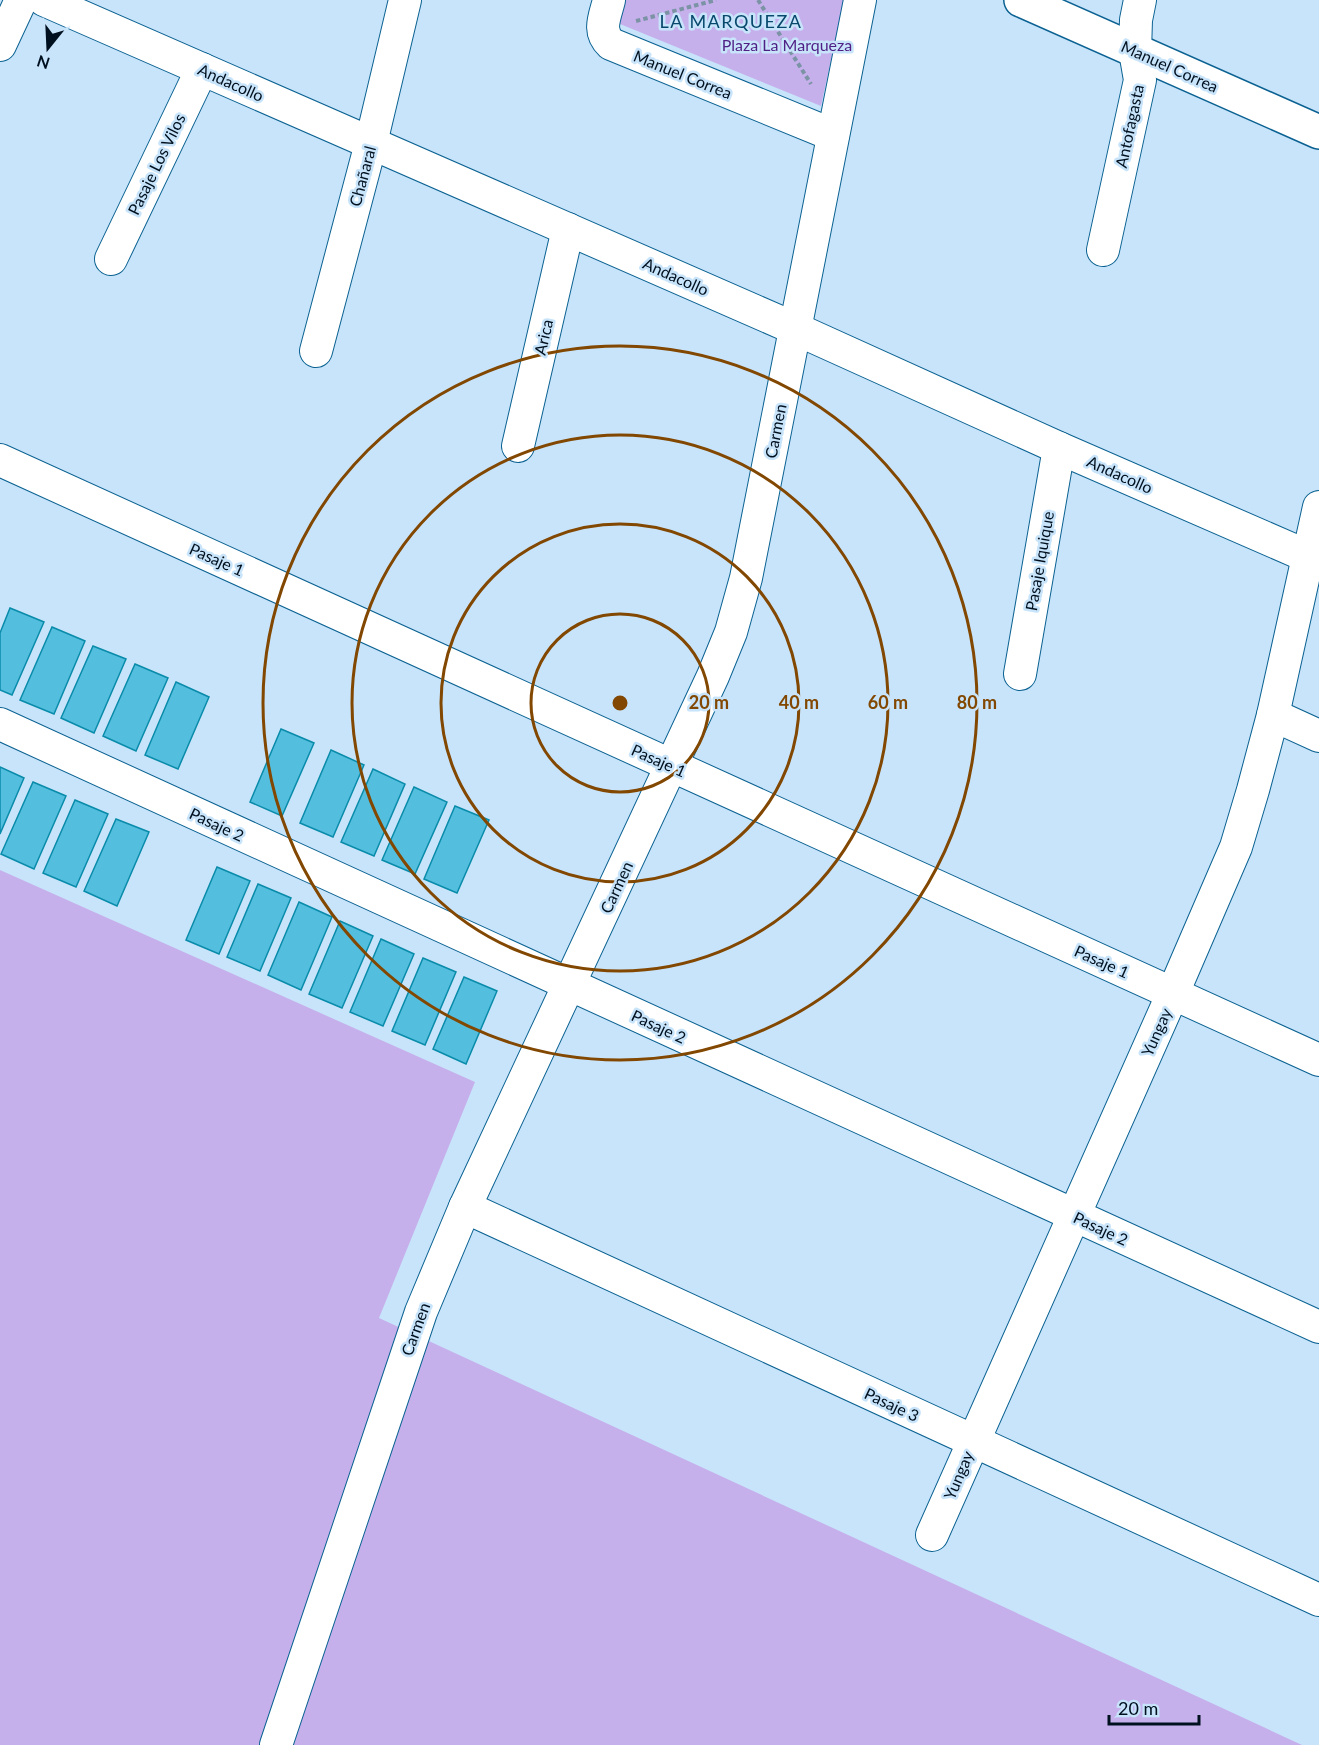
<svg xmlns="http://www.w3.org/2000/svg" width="1319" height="1745" font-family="Lato,sans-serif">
<rect width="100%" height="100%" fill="#c8e4fa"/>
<g fill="#c6b0ec">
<polygon points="625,0 844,0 821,106 620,24"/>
<polygon points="0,870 475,1082 379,1318 1302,1745 0,1745"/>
</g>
<g fill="#54bede" stroke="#098baa" stroke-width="1.5">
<polygon points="10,608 44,622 12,695 0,690 0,633"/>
<polygon points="52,627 85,641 54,714 20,700"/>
<polygon points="93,646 126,659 94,733 61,718"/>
<polygon points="135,664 168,678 136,751 103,736"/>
<polygon points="176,682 209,697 178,769 145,755"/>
<polygon points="281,729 314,743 282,816 250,802"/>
<polygon points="331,750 364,765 333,837 300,823"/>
<polygon points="0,767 24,778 0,834"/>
<polygon points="373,769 405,784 374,856 341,842"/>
<polygon points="33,782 66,796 34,869 1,854"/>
<polygon points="414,787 447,802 415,874 382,860"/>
<polygon points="75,800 108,814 76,887 43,873"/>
<polygon points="455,806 489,820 457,893 424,879"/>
<polygon points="116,819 149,832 117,906 84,891"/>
<polygon points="217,867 250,881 219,954 186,940"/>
<polygon points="258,884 291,898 260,971 227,957"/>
<polygon points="299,902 332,917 301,990 268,975"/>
<polygon points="340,921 373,936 342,1008 309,994"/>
<polygon points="381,939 414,954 383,1026 350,1012"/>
<polygon points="423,958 456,972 425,1045 392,1031"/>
<polygon points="464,977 497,991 466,1064 433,1049"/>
</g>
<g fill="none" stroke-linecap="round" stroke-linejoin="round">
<defs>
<g id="minor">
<polyline points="44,0 796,329 1059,448 1307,556"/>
<path d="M 609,0 C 605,17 597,31 611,44 L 833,135"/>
<polyline points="0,45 21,0"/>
<polyline points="1103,250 1140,80 1135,51 1136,20 1140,0"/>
<polyline points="111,259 202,69"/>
<polyline points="316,351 371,143 405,0"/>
<polyline points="518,446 568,229"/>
<polyline points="0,460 1319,1060"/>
<polyline points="1020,674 1059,448"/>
<polyline points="1273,715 1319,736"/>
<polyline points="0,724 1319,1327"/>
<polyline points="465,1207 1319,1600"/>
<polyline points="932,1535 1173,993 1236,847 1253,790 1273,715 1319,507"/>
<polyline points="276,1745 421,1312 465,1207 713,676 731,632 746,578 860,0"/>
</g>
<polyline id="tertiary" points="1021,0 1319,132"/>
</defs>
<use href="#minor" stroke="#0b6292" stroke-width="34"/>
<use href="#tertiary" stroke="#0b6292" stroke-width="36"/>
<g stroke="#7c93a6" stroke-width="4" stroke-dasharray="4.5 3" stroke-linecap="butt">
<polyline points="758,0 811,84"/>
<polyline points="636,21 716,0"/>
</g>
<use href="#minor" stroke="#fff" stroke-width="32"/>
<use href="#tertiary" stroke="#fff" stroke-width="33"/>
</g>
<g fill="none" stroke="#824700" stroke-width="3">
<circle cx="620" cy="703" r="89"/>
<circle cx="620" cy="703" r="179"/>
<circle cx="620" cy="703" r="268"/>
<circle cx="620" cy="703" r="357"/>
</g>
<g text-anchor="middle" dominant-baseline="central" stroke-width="5" stroke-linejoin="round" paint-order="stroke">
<g font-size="16" fill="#501f84" stroke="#c8e4fa">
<text x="787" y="44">Plaza La Marqueza</text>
</g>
<g font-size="16" fill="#00101f" stroke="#c8e4fa">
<text transform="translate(1170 66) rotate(24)">Manuel Correa</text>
<text transform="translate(683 74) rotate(22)">Manuel Correa</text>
<text transform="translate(231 82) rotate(24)">Andacollo</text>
<text transform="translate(1129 126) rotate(-78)">Antofagasta</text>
<text transform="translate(156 164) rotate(-64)">Pasaje Los Vilos</text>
<text transform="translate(362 176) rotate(-75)">Chañaral</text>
<text transform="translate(676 276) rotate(24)">Andacollo</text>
<text transform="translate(543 337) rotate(-77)">Arica</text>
<text transform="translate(775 431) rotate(-79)">Carmen</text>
<text transform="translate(1120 474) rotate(24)">Andacollo</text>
<text transform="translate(217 559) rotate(24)">Pasaje 1</text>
<text transform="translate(1039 561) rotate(-80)">Pasaje Iquique</text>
<text transform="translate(659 760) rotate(24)">Pasaje 1</text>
<text transform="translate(217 824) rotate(25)">Pasaje 2</text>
<text transform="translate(616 887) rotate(-65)">Carmen</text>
<text transform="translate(1102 961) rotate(24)">Pasaje 1</text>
<text transform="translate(659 1026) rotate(25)">Pasaje 2</text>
<text transform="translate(1156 1032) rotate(-66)">Yungay</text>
<text transform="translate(1101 1228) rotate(25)">Pasaje 2</text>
<text transform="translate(415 1329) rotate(-70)">Carmen</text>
<text transform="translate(892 1404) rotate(25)">Pasaje 3</text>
<text transform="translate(958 1475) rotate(-67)">Yungay</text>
</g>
<g font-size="18" letter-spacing="1.5" fill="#08486c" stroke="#c8e4fa">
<text x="731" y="21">LA MARQUEZA</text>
</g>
</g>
<circle cx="620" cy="703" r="9" fill="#824700" stroke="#c8e4fa" stroke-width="3"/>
<g font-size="18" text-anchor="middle" font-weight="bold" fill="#824700" stroke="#c8e4fa" stroke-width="5" stroke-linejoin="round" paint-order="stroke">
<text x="709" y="709">20 m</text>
<text x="799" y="709">40 m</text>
<text x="888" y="709">60 m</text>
<text x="977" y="709">80 m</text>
</g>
<g transform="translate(48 48) rotate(198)" stroke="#c8e4fa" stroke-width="4.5" paint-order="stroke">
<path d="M0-4.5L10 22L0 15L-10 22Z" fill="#00101f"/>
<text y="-9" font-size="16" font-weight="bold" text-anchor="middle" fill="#00101f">N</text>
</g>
<path d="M1109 1715v9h90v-9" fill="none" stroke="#00101f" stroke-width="3"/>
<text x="1118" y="1715" font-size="18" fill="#00101f" stroke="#c8e4fa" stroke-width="4.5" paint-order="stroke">20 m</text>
</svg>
